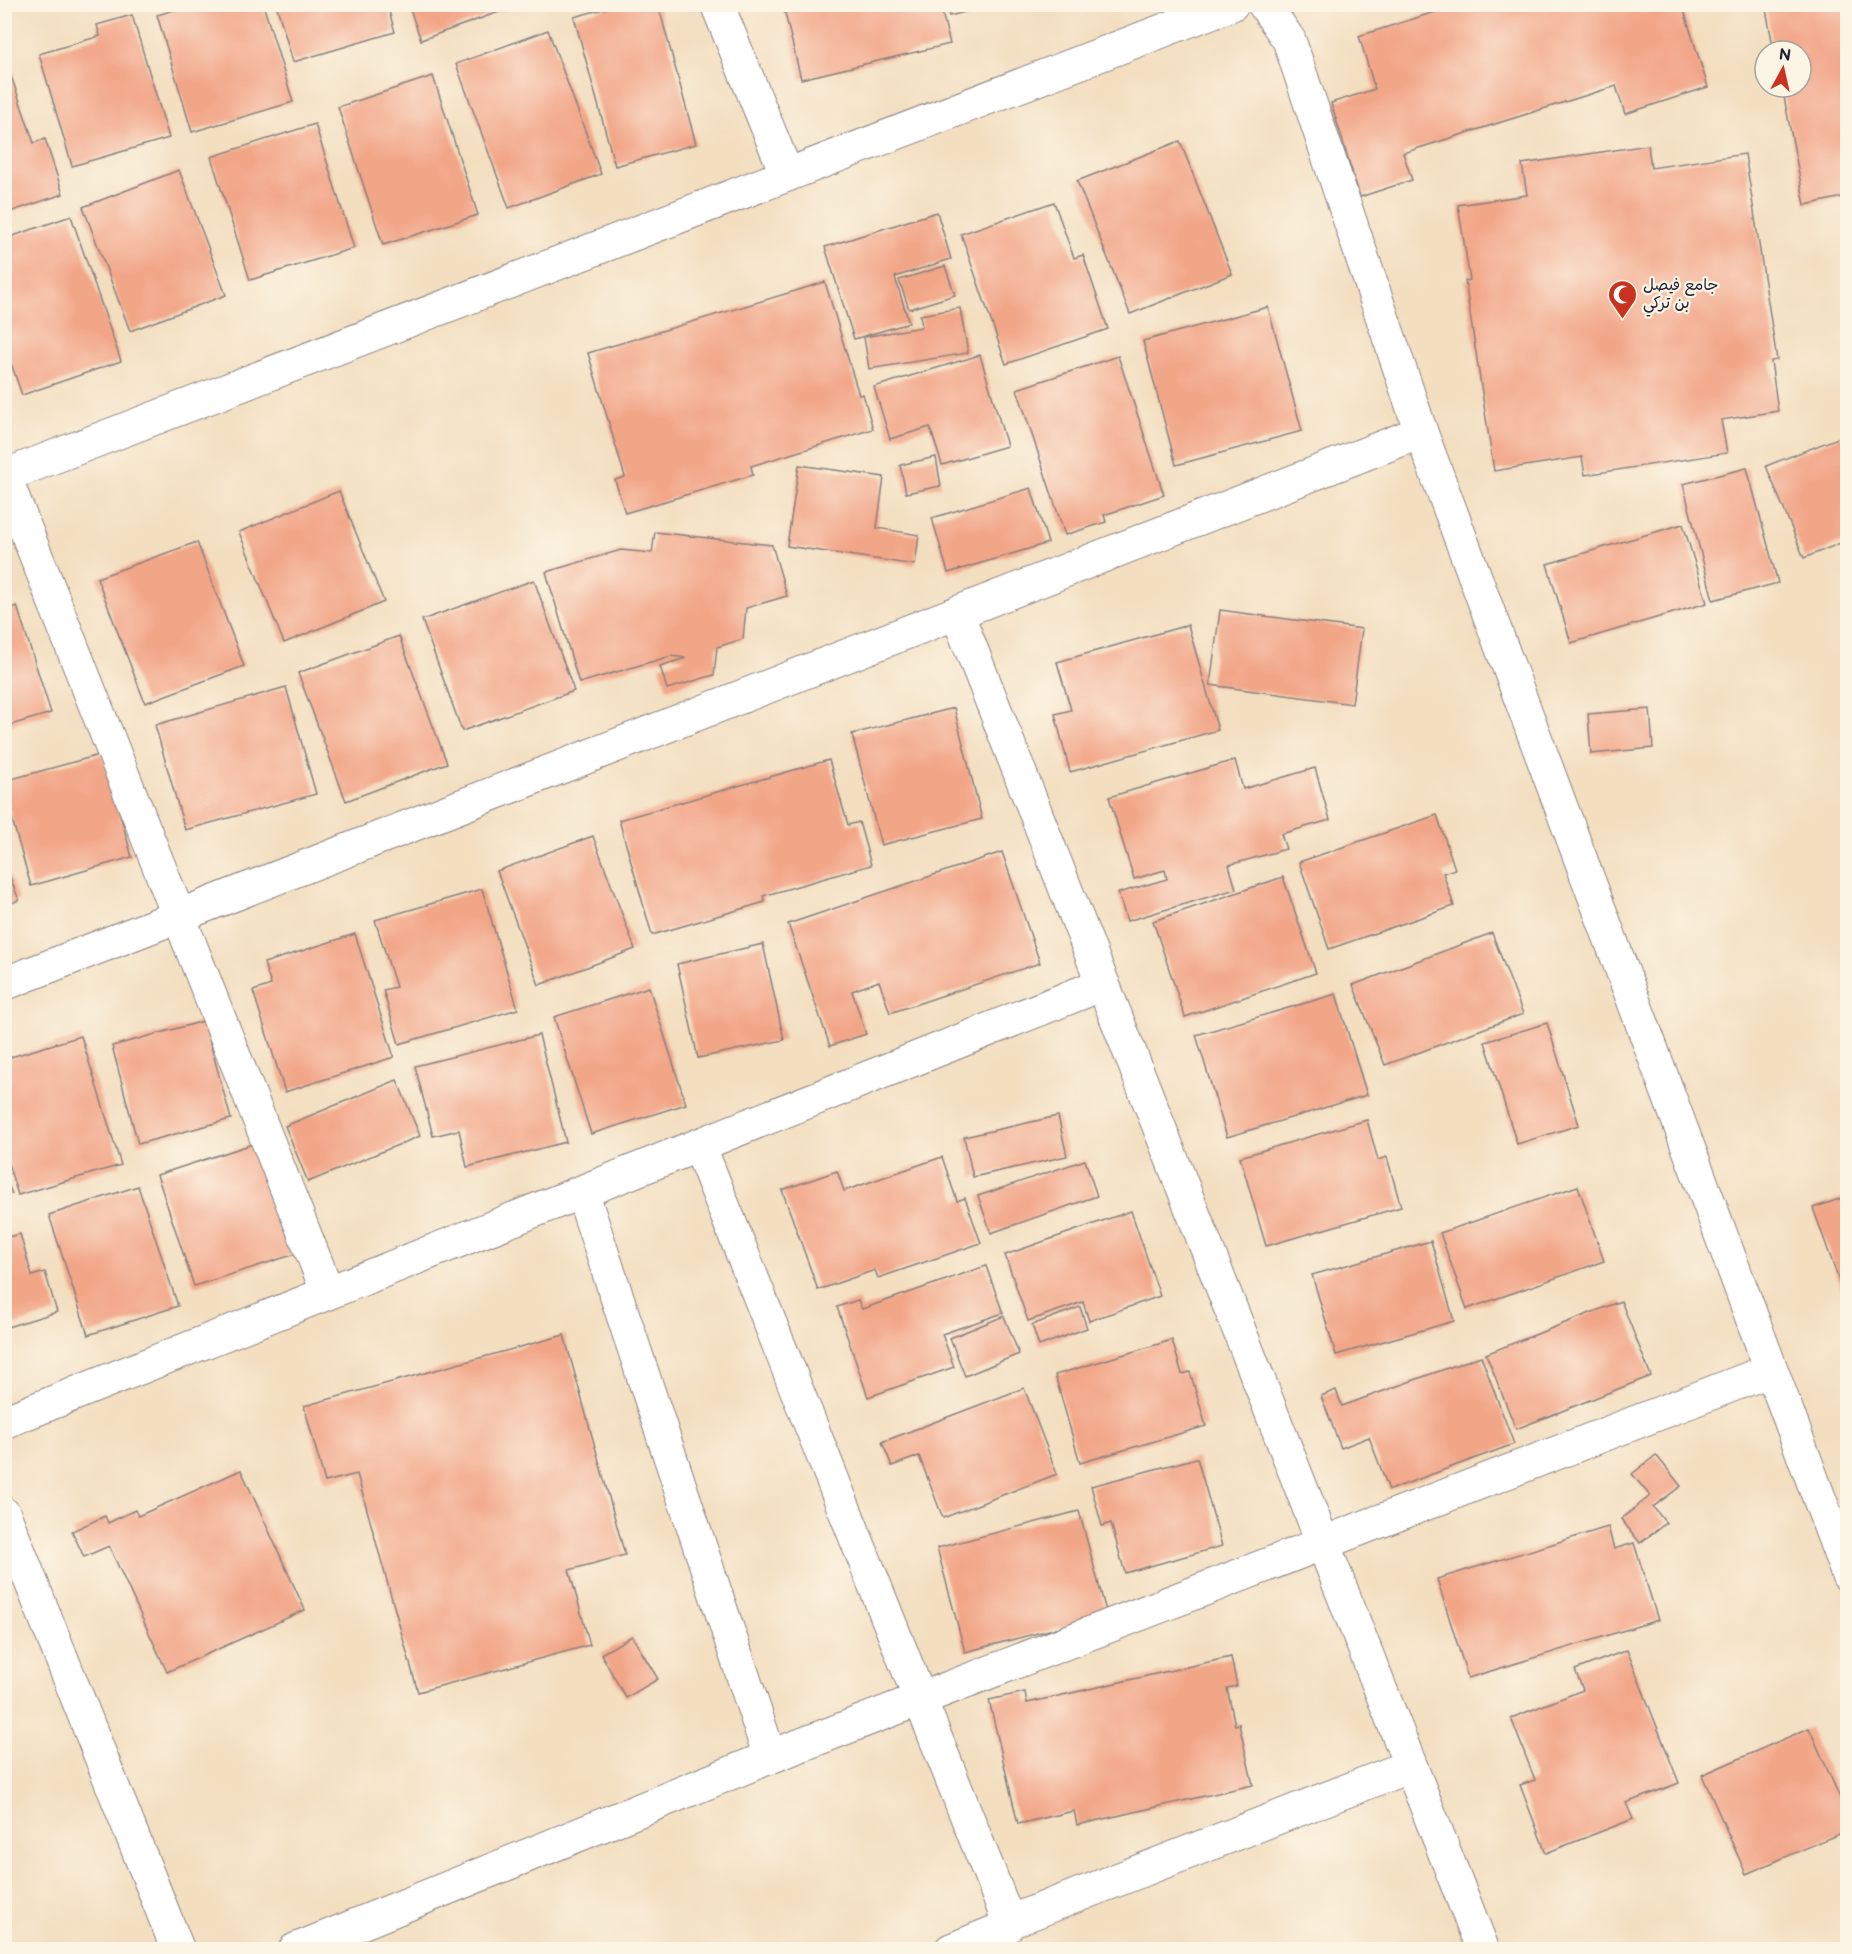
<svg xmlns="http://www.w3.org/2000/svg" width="1852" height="1954" font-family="'Balsamiq Sans','Playpen Sans Arabic',sans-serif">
<rect width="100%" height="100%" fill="#fcf5e5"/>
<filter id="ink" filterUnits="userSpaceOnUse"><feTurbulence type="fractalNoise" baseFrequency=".0167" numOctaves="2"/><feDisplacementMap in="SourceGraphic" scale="12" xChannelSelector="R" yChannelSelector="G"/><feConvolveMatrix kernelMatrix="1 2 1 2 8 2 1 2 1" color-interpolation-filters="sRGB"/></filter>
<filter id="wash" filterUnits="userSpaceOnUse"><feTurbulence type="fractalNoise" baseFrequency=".008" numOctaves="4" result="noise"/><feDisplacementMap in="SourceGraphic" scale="24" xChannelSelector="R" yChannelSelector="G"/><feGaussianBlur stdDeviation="1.35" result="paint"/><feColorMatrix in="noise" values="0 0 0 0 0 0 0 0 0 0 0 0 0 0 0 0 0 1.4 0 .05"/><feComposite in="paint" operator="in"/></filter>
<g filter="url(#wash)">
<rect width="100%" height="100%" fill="#f3dec0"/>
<g id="blocks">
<g fill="#f2a688">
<polygon points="195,4 263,4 293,102 192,132 157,15"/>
<polygon points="276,4 387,4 395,32 293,62"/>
<polygon points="408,4 518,4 518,5 421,40"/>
<polygon points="621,4 658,4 696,144 615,166 574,17"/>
<polygon points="946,4 993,4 993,5 949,16"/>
<polygon points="1460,4 1682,4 1708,87 1625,114 1616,86 1403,153 1412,180 1360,197 1331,103 1375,89 1359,36"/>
<polygon points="1765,4 1848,4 1848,196 1805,205 1782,87 1801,87 1801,51 1774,51"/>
<polygon points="783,5 940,5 950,44 801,79"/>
<polygon points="132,15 169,138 72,166 39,54 100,36 97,25"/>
<polygon points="548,30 601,174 509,208 456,64"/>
<polygon points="7,64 34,143 45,139 63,194 4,214 4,65"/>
<polygon points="433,76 478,215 383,245 338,107"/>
<polygon points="315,124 354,248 250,280 211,157"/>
<polygon points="1180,141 1232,274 1130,314 1077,181"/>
<polygon points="1648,145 1651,168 1745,154 1777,360 1771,361 1778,411 1721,420 1727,453 1585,475 1582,457 1494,471 1465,281 1470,280 1458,205 1527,195 1522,164"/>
<polygon points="179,170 226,295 130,331 83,207"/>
<polygon points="1054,202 1074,258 1083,255 1108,329 1006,364 961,234"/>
<polygon points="937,212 951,259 895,277 909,323 854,339 825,247"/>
<polygon points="71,216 121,361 22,395 4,343 4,239"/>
<polygon points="945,266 955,295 909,309 899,280"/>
<polygon points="825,282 859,395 863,394 873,429 751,466 753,475 625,513 615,480 625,477 588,353"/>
<polygon points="1268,307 1302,431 1176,465 1143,341"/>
<polygon points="960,308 968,353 869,369 864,337 922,327 920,315"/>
<polygon points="980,355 1007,446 942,465 930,427 890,439 874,387"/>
<polygon points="1118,356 1164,495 1104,515 1106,522 1065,535 1017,389"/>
<polygon points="1848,434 1848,540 1804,558 1766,466"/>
<polygon points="936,457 941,486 906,493 900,465"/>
<polygon points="799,465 884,477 877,528 919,535 915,565 787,546"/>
<polygon points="1747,468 1778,583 1713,600 1683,484"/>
<polygon points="1031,488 1048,543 948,573 932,518"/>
<polygon points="339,491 384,602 284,643 239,532"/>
<polygon points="1683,524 1707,603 1571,643 1547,564"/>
<polygon points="655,532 772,545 787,596 746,608 743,639 717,647 714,675 667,689 660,666 686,658 671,656 579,683 546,572 621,550 652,553"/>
<polygon points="197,542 244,666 145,703 97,578"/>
<polygon points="534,580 574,691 462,731 422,620"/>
<polygon points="17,606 51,713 4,727 4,610"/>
<polygon points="1220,610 1362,629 1352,704 1210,685"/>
<polygon points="1188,625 1218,730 1070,772 1055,714 1071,710 1057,662"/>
<polygon points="399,636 447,763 346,801 298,673"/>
<polygon points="286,687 316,794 185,830 155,725"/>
<polygon points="954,708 982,819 881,845 852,734"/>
<polygon points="1650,709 1653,748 1591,754 1588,714"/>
<polygon points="103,754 132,857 31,886 4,791 4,781"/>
<polygon points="829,760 848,825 859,822 871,865 763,896 765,902 652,935 619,820"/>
<polygon points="1235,760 1243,789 1315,768 1330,820 1281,834 1286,849 1229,865 1236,889 1127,921 1118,893 1167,879 1165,870 1134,879 1109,797"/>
<polygon points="1437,815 1455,869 1443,873 1454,906 1329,949 1299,862"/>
<polygon points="593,836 635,949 539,985 497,871"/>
<polygon points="1002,852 1040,963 890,1013 879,981 852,991 866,1034 830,1046 788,924"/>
<polygon points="4,862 19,900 4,906"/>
<polygon points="1283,877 1316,973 1185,1017 1153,921"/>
<polygon points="482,889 518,1009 399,1044 383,990 396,987 375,920"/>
<polygon points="1492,933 1523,1014 1385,1065 1353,985"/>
<polygon points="355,934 394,1057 285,1092 253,991 271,985 264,963"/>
<polygon points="763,944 784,1040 698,1058 677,964"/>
<polygon points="649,987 686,1104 591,1134 554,1017"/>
<polygon points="1336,994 1367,1095 1227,1137 1196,1035"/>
<polygon points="204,1021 231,1119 138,1144 112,1046"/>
<polygon points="1547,1023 1579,1125 1517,1144 1485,1042"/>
<polygon points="539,1035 566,1142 467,1167 459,1130 433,1136 415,1066"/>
<polygon points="81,1036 121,1165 18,1195 4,1151 4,1059"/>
<polygon points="397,1080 420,1136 308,1182 285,1126"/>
<polygon points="1058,1116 1067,1156 973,1177 964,1137"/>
<polygon points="1367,1120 1378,1160 1387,1157 1401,1207 1266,1246 1240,1157"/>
<polygon points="265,1140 302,1252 194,1286 157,1175"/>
<polygon points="942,1157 957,1201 965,1198 981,1243 878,1278 875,1270 818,1290 782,1190 837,1171 844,1191"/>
<polygon points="1085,1160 1097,1196 991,1233 978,1196"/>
<polygon points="4,1175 12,1194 4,1196"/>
<polygon points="138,1186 178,1306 88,1335 49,1215"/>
<polygon points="1578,1186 1604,1261 1467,1309 1440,1233"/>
<polygon points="1848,1196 1848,1303 1847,1303 1813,1208"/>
<polygon points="1131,1211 1160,1296 1089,1321 1083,1302 1028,1321 1005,1255"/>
<polygon points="20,1234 32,1276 45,1272 57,1312 4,1328 4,1238"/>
<polygon points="1431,1241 1454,1321 1336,1355 1312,1275"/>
<polygon points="986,1266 1003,1313 942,1334 954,1367 868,1397 837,1307 858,1300 862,1309"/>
<polygon points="1621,1301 1651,1376 1516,1429 1486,1354"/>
<polygon points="1080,1307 1087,1328 1039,1346 1032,1325"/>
<polygon points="1004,1316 1019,1354 965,1376 950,1338"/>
<polygon points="564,1335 625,1555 569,1570 590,1645 418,1692 357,1474 325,1482 304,1406"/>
<polygon points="1172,1340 1182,1374 1190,1372 1206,1426 1080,1463 1055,1375"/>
<polygon points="1481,1356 1514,1444 1389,1490 1369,1437 1341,1448 1321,1396 1336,1390 1342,1406"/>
<polygon points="1024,1388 1057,1474 943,1518 919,1456 892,1466 882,1442"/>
<polygon points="1656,1455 1681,1486 1653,1507 1666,1523 1640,1543 1621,1519 1650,1496 1632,1474"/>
<polygon points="1197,1458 1222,1546 1125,1573 1111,1523 1102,1526 1091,1486"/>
<polygon points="241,1470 305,1610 167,1672 109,1546 84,1557 72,1531 105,1516 108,1523 135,1510 138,1516"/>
<polygon points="1079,1511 1107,1615 965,1652 937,1548"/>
<polygon points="1608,1527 1614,1549 1634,1543 1658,1620 1468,1678 1437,1579"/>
<polygon points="632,1636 658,1679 626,1698 601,1654"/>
<polygon points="1627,1650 1679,1783 1626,1803 1633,1819 1546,1853 1520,1785 1535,1780 1511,1718 1583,1690 1575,1670"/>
<polygon points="1231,1657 1237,1686 1227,1688 1235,1725 1239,1724 1253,1785 1077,1825 1074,1811 1018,1824 989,1700 1025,1692 1027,1703"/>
<polygon points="1809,1728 1848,1816 1848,1830 1746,1874 1702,1775"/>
</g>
</g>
</g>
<g filter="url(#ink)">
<use href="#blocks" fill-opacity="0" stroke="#8a807e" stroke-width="1.5"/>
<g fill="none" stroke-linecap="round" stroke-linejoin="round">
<defs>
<g id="street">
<polyline points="717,4 787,175"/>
<polyline points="4,475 328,1293"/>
<polyline points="957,613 1483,1950"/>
<polyline points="4,984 1421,432"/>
<polyline points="699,1145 1009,1922"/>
<polyline points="582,1192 770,1757"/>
<polyline points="4,1422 1103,984"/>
<polyline points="4,1514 178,1950"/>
<polyline points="295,1950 770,1757 1771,1370"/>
<polyline points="951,1950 1007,1927 1009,1922 1410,1766"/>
</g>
<g id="secondary">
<polyline points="1264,4 1289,40 1421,432 1848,1575"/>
<polyline points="4,476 1232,4"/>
</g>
</defs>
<use href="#street" stroke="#8a807e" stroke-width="35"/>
<use href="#secondary" stroke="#8a807e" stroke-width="35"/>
<use href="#street" stroke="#fff" stroke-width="33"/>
<use href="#secondary" stroke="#fff" stroke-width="33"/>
</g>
</g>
<defs>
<symbol id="mosque-pin" viewBox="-11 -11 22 30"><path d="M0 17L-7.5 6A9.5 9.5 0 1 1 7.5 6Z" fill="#c8321e" stroke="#fcf5e5"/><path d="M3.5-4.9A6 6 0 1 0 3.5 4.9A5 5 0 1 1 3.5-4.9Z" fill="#fff"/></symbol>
</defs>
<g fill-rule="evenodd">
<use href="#mosque-pin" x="1606" y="278" width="33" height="45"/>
</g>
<g text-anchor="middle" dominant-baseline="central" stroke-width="4.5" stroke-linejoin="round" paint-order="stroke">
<g font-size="16" fill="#22223b" stroke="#fcf5e5" text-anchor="start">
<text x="1643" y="285">جامع فيصل<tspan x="1643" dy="18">بن تركي</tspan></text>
</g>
</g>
<rect width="1852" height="1954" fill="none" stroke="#fcf5e5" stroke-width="24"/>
<g transform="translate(1783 69) rotate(8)"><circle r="28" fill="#fcf5e5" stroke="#a5a1a1" stroke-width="1.5"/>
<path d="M0-4.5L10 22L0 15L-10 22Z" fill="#c8321e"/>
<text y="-9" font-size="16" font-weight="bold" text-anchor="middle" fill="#22223b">N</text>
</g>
</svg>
